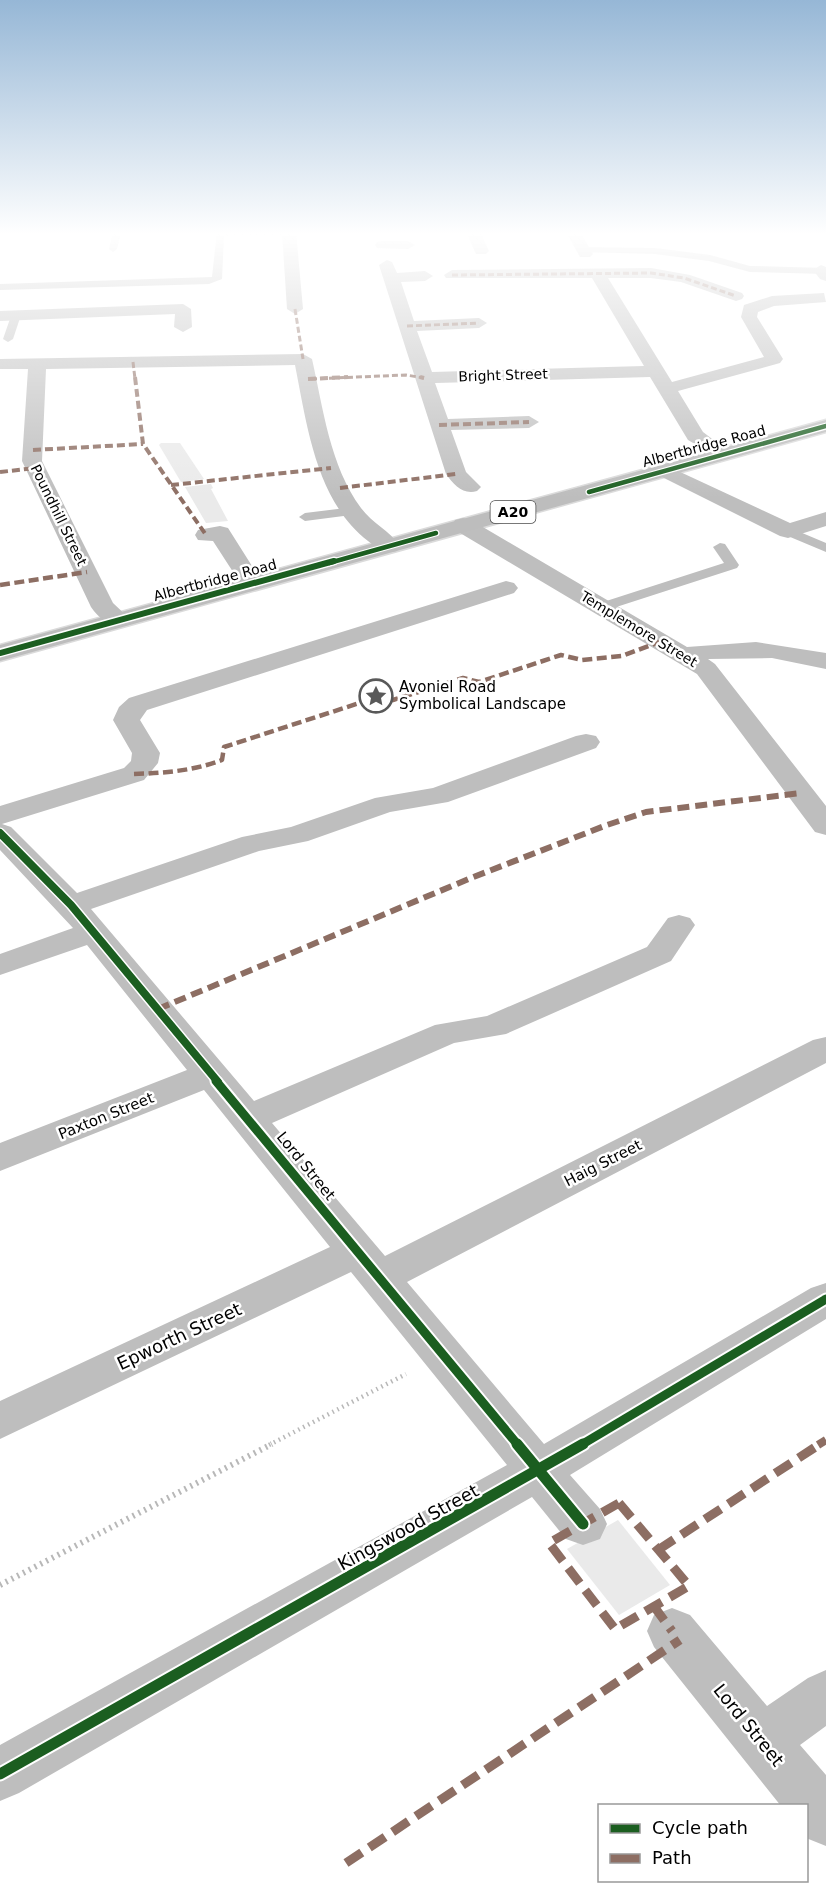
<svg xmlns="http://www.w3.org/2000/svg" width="826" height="1900" font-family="'DejaVu Sans',sans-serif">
<rect width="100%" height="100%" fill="#fff"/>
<g fill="#eaeaea">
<polygon points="161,443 180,443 204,479 181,482 159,445"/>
<polygon points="211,484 213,488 211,489 228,521 206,523 185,487"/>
<polygon points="618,1520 670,1585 619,1615 567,1549"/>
</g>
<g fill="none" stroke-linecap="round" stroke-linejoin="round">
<defs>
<polygon id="primary" points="826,420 826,432 0,661 0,645"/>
</defs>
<use href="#primary" stroke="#dbdbdb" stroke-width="3"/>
<polyline stroke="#b8b8b8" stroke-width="4.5" stroke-dasharray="1.5 4" stroke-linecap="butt" points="269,1445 406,1374"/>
<polyline stroke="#b8b8b8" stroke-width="6" stroke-dasharray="2 4.5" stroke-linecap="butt" points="0,1585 272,1444"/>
<g fill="#bebebe" fill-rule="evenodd">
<polygon points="113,232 121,232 117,249 113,252 109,249"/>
<polygon points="217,232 293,232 289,235 224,236 222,279 209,284 0,290 0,284 212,277"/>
<polygon points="583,247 655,248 710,255 750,266 826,268 826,274 750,272 709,261 655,254 580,252 579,250"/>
<polygon points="12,313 21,315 13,339 8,342 3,339"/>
<polygon points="354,507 360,511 359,514 305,521 299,517 305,513"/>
<polygon points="788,527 826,543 826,552 783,534 781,531"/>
<polygon points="720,543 725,544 739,565 737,568 607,610 602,611 595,607 597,604 724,563 713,547"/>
</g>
<g fill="#bebebe" fill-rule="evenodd">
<polygon points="282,232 296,232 303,309 295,314 287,309"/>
<polygon points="466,232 480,232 489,251 486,254 476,254"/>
<polygon points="566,232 580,232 593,254 590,257 580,257"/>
<polygon points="382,241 408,241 415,245 408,249 377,248 375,245 377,242"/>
<path d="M 387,260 L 392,262 L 397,273 L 425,271 L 433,276 L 425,281 L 401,282 L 414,321 L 479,318 L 487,323 L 479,328 L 417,331 L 432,372 L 644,366 L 592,278 L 446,278 L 444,275 L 452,270 L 651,268 L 690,275 L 742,293 L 744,296 L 742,299 L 736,301 L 681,282 L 651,278 L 608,278 L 672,382 L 764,357 L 741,317 L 744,305 L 772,296 L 824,293 L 826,302 L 774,306 L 758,312 L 757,317 L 783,359 L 780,363 L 678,391 L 703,432 L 732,454 L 729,458 L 722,460 L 688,440 L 650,377 L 435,383 L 448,419 L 529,416 L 539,422 L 529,428 L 451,430 L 466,472 L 481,487 L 477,491 C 463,495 454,485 446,474 L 379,265 Z"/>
<polygon points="821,265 826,267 826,281 820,279 813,270"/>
<polygon points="183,304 191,309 192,327 183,332 174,327 175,314 0,321 0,311"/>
<path d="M 303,354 L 312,359 C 323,408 330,466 361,508 C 372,523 390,531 400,546 L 397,551 C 384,554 378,549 368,541 C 316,501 307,425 295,365 L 46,369 L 42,461 L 113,603 L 131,620 L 128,625 C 112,629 100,620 91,607 L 22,461 L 28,369 L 0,369 L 0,359 Z"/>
<polygon points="663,464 790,523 826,512 826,526 788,538 780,536 656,474 653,470 656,466"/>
<polygon points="463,518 471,520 687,647 756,642 826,653 826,669 772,658 708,659 715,664 826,806 826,835 815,832 697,674 455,530 452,525 455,520"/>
<polygon points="220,526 228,528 252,566 269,582 265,587 249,587 235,575 213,541 198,540 195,535 198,530"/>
<polygon points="506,581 514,583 518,588 514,593 147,710 140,720 160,753 158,763 144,780 2,824 11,827 77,893 242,837 291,827 375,798 433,788 576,736 586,734 596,736 600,742 596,748 448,802 390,812 308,841 259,851 91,909 254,1101 435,1025 487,1016 647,947 668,918 679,915 690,918 695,925 671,961 506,1034 454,1043 272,1123 385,1256 813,1040 826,1037 826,1063 407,1282 544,1444 811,1288 826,1283 826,1319 570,1475 600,1509 607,1524 600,1539 583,1545 566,1539 532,1497 19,1793 0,1801 0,1745 507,1465 351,1272 0,1439 0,1401 330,1247 204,1090 0,1171 0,1143 187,1070 87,945 0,975 0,954 73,928 0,850 0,806 124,768 131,761 132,753 113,720 119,707 129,698"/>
<polygon points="672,1608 690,1615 767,1706 808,1678 826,1670 826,1726 800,1745 826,1775 826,1846 806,1838 806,1806 781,1806 654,1647 647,1631 654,1615"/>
</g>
<use href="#primary" fill="#bdbdbd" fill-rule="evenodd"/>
<g stroke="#8d6e63" stroke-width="3" stroke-dasharray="6 3" stroke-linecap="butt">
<polyline points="452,275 651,273 684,278 736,296"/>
<polyline points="295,309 303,359"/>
<polyline points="407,326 479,323"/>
<polyline points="133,362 135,379"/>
<polyline points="311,379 406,375 424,378"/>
</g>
<g stroke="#8d6e63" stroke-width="4" stroke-dasharray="8 4" stroke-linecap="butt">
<polyline points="135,377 143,444 206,535"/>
<polyline points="420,377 424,378"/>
<polyline points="308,379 348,377"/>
<polyline points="439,425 529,422"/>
<polyline points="33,450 143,444"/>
<polyline points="0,472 36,468"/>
<polyline points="171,485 331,468"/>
<polyline points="340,488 456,474"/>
</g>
<g stroke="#8d6e63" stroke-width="4.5" stroke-dasharray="10 4.5" stroke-linecap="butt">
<polyline points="0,585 87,572"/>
<path d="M 134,774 C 164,773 193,771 222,760 L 224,747 L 381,696 L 393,700 L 463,678 L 479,682 L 561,655 L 582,660 L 622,656 L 662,641"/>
</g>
<polyline stroke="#8d6e63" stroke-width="6" stroke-dasharray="12 6" stroke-linecap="butt" points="158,1009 471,878 607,825 646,812 801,793"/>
<polyline stroke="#8d6e63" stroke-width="8" stroke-dasharray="15 8" stroke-linecap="butt" points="818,1445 826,1440"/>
<g stroke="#8d6e63" stroke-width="9" stroke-dasharray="19 9" stroke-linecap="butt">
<polygon points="619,1503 689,1586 615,1629 549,1543"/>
<polyline points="658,1550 820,1444"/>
<polyline points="653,1605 672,1631"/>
<polyline points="346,1863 680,1640"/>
</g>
<defs>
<g id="cycleway-far4">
<polyline points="589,492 826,426"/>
<polyline points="329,563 436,533"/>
</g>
<polyline id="cycleway-far3" points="0,653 334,561"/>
<polyline id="cycleway-far2" points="0,833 71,905 218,1082"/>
<g id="cycleway-far1">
<polyline points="216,1081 518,1445"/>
<polyline points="581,1445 826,1299"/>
</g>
<g id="cycleway">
<polyline points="517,1444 583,1524"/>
<polyline points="0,1774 583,1444"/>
</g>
</defs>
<use href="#cycleway-far4" stroke="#fff" stroke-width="7"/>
<use href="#cycleway-far3" stroke="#fff" stroke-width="9"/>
<use href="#cycleway-far2" stroke="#fff" stroke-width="11"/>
<use href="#cycleway-far1" stroke="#fff" stroke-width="13"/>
<use href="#cycleway" stroke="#fff" stroke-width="15"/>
<use href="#cycleway-far4" stroke="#1b5e20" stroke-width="4.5"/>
<use href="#cycleway-far3" stroke="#1b5e20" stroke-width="6"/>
<use href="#cycleway-far2" stroke="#1b5e20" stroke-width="8"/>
<use href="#cycleway-far1" stroke="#1b5e20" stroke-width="9"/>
<use href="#cycleway" stroke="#1b5e20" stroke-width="11"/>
</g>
<linearGradient id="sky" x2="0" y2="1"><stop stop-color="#96b7d6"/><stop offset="0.47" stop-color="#fff"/><stop offset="1" stop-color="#fff" stop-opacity="0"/></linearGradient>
<rect width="826" height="498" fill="url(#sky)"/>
<defs>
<symbol id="sight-ring" viewBox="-11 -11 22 22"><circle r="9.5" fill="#fff" stroke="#595959" stroke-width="1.5"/><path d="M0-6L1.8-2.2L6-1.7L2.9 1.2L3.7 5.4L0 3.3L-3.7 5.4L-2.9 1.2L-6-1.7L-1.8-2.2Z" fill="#595959"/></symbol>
</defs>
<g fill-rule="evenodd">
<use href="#sight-ring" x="357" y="677" width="38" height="38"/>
</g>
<g text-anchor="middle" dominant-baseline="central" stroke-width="5" stroke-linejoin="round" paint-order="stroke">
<g font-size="14" fill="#000" stroke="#fff">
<text transform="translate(503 375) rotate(-2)">Bright Street</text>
<text transform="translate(704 446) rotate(-15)">Albertbridge Road</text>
<text transform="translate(59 515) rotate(64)">Poundhill Street</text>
<text transform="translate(215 580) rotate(-15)">Albertbridge Road</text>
<text transform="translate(639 629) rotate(31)">Templemore Street</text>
</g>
<rect fill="#fff" stroke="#4c4c4c" stroke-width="1.5" x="490.5" y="501" width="45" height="22" rx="4.5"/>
<g font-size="14" font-weight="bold" fill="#000">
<text x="513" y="512">A20</text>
</g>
<g font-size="15" fill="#000" stroke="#fff" text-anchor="start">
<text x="399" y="687">Avoniel Road<tspan x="399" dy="17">Symbolical Landscape</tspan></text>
</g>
<g font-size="15" fill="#000" stroke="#fff">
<text transform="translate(106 1116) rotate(-22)">Paxton Street</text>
<text transform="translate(603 1163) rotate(-27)">Haig Street</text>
<text transform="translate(306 1166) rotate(51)">Lord Street</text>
</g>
<g font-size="18" fill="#000" stroke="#fff">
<text transform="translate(179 1336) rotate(-25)">Epworth Street</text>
<text transform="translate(408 1527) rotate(-29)">Kingswood Street</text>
<text transform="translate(749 1725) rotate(51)">Lord Street</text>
</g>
</g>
<rect x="598" y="1804" width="210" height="78" fill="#ffffff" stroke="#999999" stroke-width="1.5"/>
<rect x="610" y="1824" width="30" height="9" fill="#1b5e20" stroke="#999999" stroke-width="1.5"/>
<text x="652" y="1834" font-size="18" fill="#000000">Cycle path</text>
<rect x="610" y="1854" width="30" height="9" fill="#8d6e63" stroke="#999999" stroke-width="1.5"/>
<text x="652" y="1864" font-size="18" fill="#000000">Path</text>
</svg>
